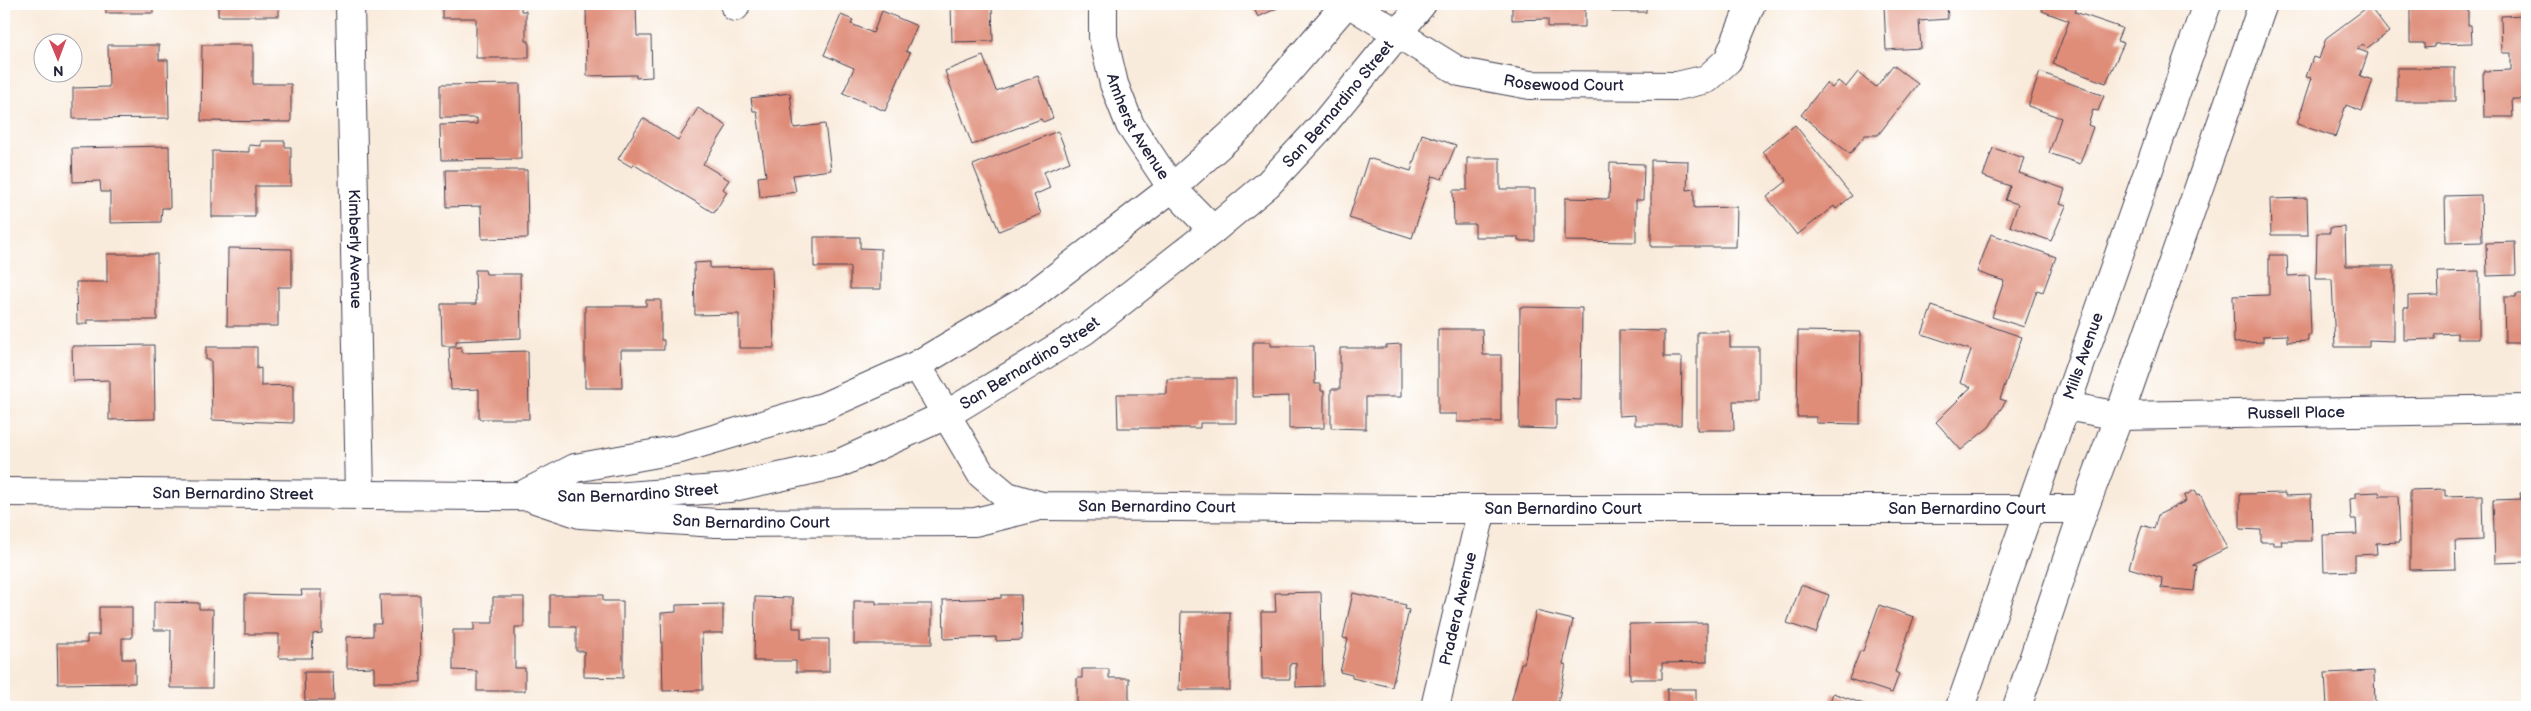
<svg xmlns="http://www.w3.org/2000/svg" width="2531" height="711" font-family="'Balsamiq Sans',sans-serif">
<rect width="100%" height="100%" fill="#fff"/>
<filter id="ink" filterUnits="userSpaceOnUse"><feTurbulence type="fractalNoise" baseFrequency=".02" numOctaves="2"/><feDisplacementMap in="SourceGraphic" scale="10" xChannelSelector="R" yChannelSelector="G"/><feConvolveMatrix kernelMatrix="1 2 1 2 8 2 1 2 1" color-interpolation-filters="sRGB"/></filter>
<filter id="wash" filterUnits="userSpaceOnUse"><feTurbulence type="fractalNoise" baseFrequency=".0096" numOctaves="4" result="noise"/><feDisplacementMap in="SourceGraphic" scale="20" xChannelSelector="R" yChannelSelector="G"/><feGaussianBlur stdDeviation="1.12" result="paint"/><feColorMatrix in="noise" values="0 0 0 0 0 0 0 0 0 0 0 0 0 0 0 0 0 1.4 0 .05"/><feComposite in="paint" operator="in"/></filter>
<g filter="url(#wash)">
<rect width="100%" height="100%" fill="#f9ebdb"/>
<g id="blocks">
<g fill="#df8d79">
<rect x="106" y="4" width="47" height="9"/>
<rect x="218" y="4" width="61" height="12"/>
<polygon points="442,4 521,4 521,11 526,11 526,41 529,41 529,58 476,58 476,18 442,18"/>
<polygon points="586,4 636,4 637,36 651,36 652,77 636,78 636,75 587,76"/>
<polygon points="951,4 992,4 993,41 952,42"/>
<polygon points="1252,4 1286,4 1258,17"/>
<polygon points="1512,4 1585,4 1585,27 1548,27 1548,19 1512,20"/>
<rect x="1612" y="4" width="34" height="8"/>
<polygon points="1884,4 1947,4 1948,19 1919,21 1921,48 1886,50"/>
<polygon points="2044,4 2078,4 2075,12 2122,28 2117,41 2124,43 2106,83 2053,64 2069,21 2042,11"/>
<polygon points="2410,4 2468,4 2468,25 2471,25 2472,43 2434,44 2434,47 2424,48 2424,43 2410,43"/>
<polygon points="2369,6 2389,32 2367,48 2363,44 2357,49 2368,53 2360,76 2373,80 2362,111 2346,105 2335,137 2297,124 2312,78 2306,77 2313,57 2319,59 2326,38"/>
<polygon points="882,11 917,26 906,51 910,53 885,111 843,93 854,68 824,55 841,15 853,20 851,24 873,33"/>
<polygon points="2527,15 2527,99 2512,99 2513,117 2484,117 2483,71 2511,70 2511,53 2502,53 2501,16"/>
<polygon points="108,45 159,45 159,60 168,60 169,118 73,119 73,88 109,87"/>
<polygon points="202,45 253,45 253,84 291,84 291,122 201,121"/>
<polygon points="983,56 996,91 1038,76 1053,118 1043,122 1041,119 972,145 945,71"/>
<polygon points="1893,65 1918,84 1878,135 1865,135 1850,154 1801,115 1826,83 1832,88 1838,81 1846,87 1858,72 1876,87"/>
<rect x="2397" y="68" width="58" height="33"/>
<polygon points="2040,72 2104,96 2098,111 2093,110 2088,125 2093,127 2080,164 2049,153 2061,118 2028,106"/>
<polygon points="520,84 521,159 441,160 440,125 477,124 477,118 440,118 440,85"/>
<polygon points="790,93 794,128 825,124 831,170 793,175 796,192 760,197 758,177 766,176 757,111 753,111 751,98"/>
<polygon points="698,108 727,126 703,164 729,180 723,189 727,192 714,213 633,164 632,167 618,159 643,118 678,140"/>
<polygon points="1795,125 1852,196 1836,209 1834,206 1797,235 1767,197 1787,181 1763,151"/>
<polygon points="1058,131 1070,162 1044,172 1050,188 1034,195 1041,214 999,231 973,165"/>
<polygon points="1422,134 1456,145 1442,179 1432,176 1412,238 1349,218 1368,158 1411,171"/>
<polygon points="261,141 285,141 285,147 291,147 291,186 255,186 255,217 212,217 212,151 249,152 249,145 261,146"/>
<polygon points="169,146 170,208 162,208 161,222 110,223 110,192 101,192 100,181 73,182 72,148"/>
<polygon points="1993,148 2024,158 2019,173 2065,189 2060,204 2066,206 2051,241 2010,226 2018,204 2005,200 2010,186 1983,176"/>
<polygon points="1467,158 1500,158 1500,189 1535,189 1535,241 1518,241 1518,237 1475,237 1475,224 1454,224 1453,190 1467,190"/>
<polygon points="1651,160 1688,161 1687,190 1694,189 1694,208 1737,207 1736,247 1651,247"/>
<polygon points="1610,163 1644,164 1643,200 1636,200 1636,242 1565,241 1565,198 1609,199"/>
<polygon points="445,170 527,170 528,238 482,239 481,206 446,207"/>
<polygon points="2481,195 2482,242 2446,243 2445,196"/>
<polygon points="2307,198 2308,235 2271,235 2270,199"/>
<polygon points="2345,227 2346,266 2394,266 2394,341 2369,340 2369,347 2335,347 2332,279 2316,279 2317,233 2330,233 2330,228"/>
<polygon points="1991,234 2056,257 2043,292 2037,290 2024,327 1992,317 2004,281 1977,272"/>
<polygon points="814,237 860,237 860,248 881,249 881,289 850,289 850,267 814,267"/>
<polygon points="2515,242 2516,275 2487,276 2486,243"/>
<polygon points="228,248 292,249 292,287 278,287 278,326 227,326"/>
<polygon points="107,254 157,254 157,320 87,320 87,324 77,324 76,282 107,282"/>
<polygon points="2269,255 2287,255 2288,276 2309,275 2311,335 2308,335 2308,341 2287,342 2287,335 2263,336 2263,342 2234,343 2233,296 2269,295"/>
<polygon points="710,262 710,268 772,267 774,348 739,348 739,314 695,315 694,263"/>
<polygon points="475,270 485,270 486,274 520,274 521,338 456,341 456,346 442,346 441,304 476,304"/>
<polygon points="2479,271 2479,339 2457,339 2457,333 2435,334 2435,339 2404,340 2404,308 2408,308 2408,296 2439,295 2438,272"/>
<polygon points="2516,294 2527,294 2527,343 2505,343 2504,297 2516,297"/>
<polygon points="646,300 661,300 661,340 664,340 664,350 621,350 622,388 585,388 585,306 646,306"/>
<polygon points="1932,306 2022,337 2000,399 2006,401 1989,427 1961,450 1936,422 1971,387 1960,383 1971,350 1922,334"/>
<polygon points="1520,307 1582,308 1581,400 1556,399 1556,429 1519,428"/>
<polygon points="1438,329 1482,329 1483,355 1501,355 1501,422 1457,422 1457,414 1438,414"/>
<polygon points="1619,330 1664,331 1664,357 1682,357 1681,425 1635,425 1635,415 1619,416"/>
<polygon points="1798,331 1861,332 1860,424 1816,423 1816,417 1797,417"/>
<polygon points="1697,332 1730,332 1730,347 1759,347 1759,401 1733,401 1734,430 1697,430"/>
<polygon points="1253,342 1271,342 1271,346 1314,346 1315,384 1321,384 1321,391 1324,391 1324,428 1289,429 1289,396 1253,397"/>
<polygon points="1401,344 1401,397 1366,397 1366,429 1331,428 1331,389 1340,389 1340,348 1386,348 1386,345"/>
<polygon points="154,345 155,419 109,420 109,380 73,381 72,346"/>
<polygon points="206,347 257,347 257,369 261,368 261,386 293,385 293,423 212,420 211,360 206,360"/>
<polygon points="461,347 462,353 528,351 529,419 479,419 479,389 451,390 449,348"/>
<polygon points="1167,379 1236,379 1236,423 1200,423 1200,428 1118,428 1117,394 1167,394"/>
<polygon points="2445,489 2445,496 2482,495 2483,540 2455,541 2456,569 2410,570 2410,490"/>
<polygon points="2195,490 2198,495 2200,494 2227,548 2193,565 2197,566 2194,591 2161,588 2162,578 2129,568 2142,525 2154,529 2158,515 2186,501 2184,496"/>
<polygon points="2379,492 2380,496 2398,496 2400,542 2376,543 2377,554 2355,555 2355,571 2324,572 2323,535 2357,534 2356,519 2351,519 2350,499 2356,498 2356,493"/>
<polygon points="2285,493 2285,496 2311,495 2312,541 2281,541 2282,545 2273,545 2273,542 2261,542 2261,530 2240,529 2240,494"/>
<polygon points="2520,493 2527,493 2527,562 2495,563 2493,500 2521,499"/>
<polygon points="1801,585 1829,595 1816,633 1787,623"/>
<polygon points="301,590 322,590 322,633 313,634 312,658 279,658 279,634 245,634 245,594 302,595"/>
<polygon points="1321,592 1323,686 1296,687 1296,663 1290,664 1290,679 1262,679 1261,612 1276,612 1275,593"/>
<polygon points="1353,593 1406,605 1405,609 1409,610 1392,687 1352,678 1352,675 1340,672 1348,639 1343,638"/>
<polygon points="380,595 420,595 421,682 374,682 374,667 347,668 347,637 373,636 373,624 381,624"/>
<polygon points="550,595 603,595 603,601 623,601 623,678 584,677 584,651 576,651 576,627 550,627"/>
<polygon points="1001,595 1021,595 1022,640 996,641 996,637 944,639 943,600 1001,598"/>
<polygon points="493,597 524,597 524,627 515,627 515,668 525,668 525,691 477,691 477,671 453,670 453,630 474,630 474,623 493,623"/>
<polygon points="755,597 793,598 793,628 801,628 801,639 829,639 829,672 796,672 796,661 754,661"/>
<polygon points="854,601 876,601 876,604 932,604 932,644 854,644"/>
<polygon points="154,602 199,603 199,609 213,609 212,688 170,688 171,630 154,630"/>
<polygon points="723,604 723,633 702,633 703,690 663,691 661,613 676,612 676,605"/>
<polygon points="1879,605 1914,617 1895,672 1899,674 1892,693 1849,679 1860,651 1863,651"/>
<polygon points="99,607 132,607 132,638 122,638 122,659 135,659 135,683 58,684 57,643 87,643 87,635 99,635"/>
<polygon points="1536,611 1573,620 1563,664 1566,665 1557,707 1525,707 1511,704 1521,663 1524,663"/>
<polygon points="1181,612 1230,612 1230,690 1179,690"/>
<polygon points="1707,623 1707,662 1662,663 1662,679 1630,679 1629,624"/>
<polygon points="1082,669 1109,669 1109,678 1129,678 1129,707 1077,707 1077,678 1082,678"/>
<polygon points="2374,671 2375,707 2327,707 2325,673"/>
<polygon points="304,672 333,672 334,701 305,701"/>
<rect x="1667" y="689" width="29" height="18"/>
<polygon points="1833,693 1872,707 1828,707"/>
<rect x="2412" y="704" width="27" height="3"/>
</g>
</g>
</g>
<g filter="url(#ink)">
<use href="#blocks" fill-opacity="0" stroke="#424053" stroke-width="1"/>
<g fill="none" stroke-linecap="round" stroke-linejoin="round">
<defs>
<g id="minor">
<path id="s1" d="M 350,4 L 360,494"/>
<polyline points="735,4 735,7"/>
<path id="s2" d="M 1103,4 L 1103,37 L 1114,84 L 1130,125 L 1172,188 L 1213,230"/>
<path id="s3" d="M 1350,4 L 1460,72 L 1530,85 L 1677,86 L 1707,79 L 1728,60 L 1751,4"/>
<path id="s4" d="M 917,365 L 981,474 L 1007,496 L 1041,506 L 1427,509 L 2084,509"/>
<path id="s5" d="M 2066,406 L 2119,416 L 2527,409"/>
<path id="s6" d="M 535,499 L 580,514 L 716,523 L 975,522 L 1040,506"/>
<path id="s7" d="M 1435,707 L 1482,509"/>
</g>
<g id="major">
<path id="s8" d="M 4,492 L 615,497 L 729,488 L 838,464 L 946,415 L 1084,331 L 1213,230 L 1268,184 L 1322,126 L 1422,4"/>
<polyline points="526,493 575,468 680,449 823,407 917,365 1025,301 1172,188 1244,123 1346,4"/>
<path id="s9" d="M 1960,707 L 2207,4"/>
<polyline points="2017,707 2084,509 2119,416 2263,4"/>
</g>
</defs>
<use href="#minor" stroke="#424053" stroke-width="30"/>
<use href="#major" stroke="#424053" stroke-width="30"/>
<use href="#minor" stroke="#fff" stroke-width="28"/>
<use href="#major" stroke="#fff" stroke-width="28"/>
</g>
</g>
<g text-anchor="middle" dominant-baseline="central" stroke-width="4" stroke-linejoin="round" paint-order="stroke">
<g font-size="16" fill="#22223b" stroke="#fff">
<text stroke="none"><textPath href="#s3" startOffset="234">Rosewood Court</textPath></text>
<text stroke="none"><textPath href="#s8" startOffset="1459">San Bernardino Street</textPath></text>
<text stroke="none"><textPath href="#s2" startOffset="130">Amherst Avenue</textPath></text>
<text stroke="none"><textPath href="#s1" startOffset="245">Kimberly Avenue</textPath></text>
<text stroke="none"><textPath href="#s9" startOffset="372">Mills Avenue</textPath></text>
<text stroke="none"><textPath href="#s8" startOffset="1054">San Bernardino Street</textPath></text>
<text stroke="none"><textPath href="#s5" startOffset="231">Russell Place</textPath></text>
<text stroke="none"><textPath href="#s8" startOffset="634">San Bernardino Street</textPath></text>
<text stroke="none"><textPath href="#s8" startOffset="229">San Bernardino Street</textPath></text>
<text stroke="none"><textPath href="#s4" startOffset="312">San Bernardino Court</textPath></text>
<text stroke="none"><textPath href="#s4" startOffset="1122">San Bernardino Court</textPath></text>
<text stroke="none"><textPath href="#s4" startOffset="718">San Bernardino Court</textPath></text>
<text stroke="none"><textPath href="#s6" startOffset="219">San Bernardino Court</textPath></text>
<text stroke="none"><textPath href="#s7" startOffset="101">Pradera Avenue</textPath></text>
</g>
</g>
<rect width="2531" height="711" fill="none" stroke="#fff" stroke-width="20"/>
<g transform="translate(58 58) rotate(179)"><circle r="24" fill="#ffffff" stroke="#a7a7b1"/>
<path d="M0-4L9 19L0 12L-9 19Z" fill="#d1495b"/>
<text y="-8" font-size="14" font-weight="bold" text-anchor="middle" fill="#22223b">N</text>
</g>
</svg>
